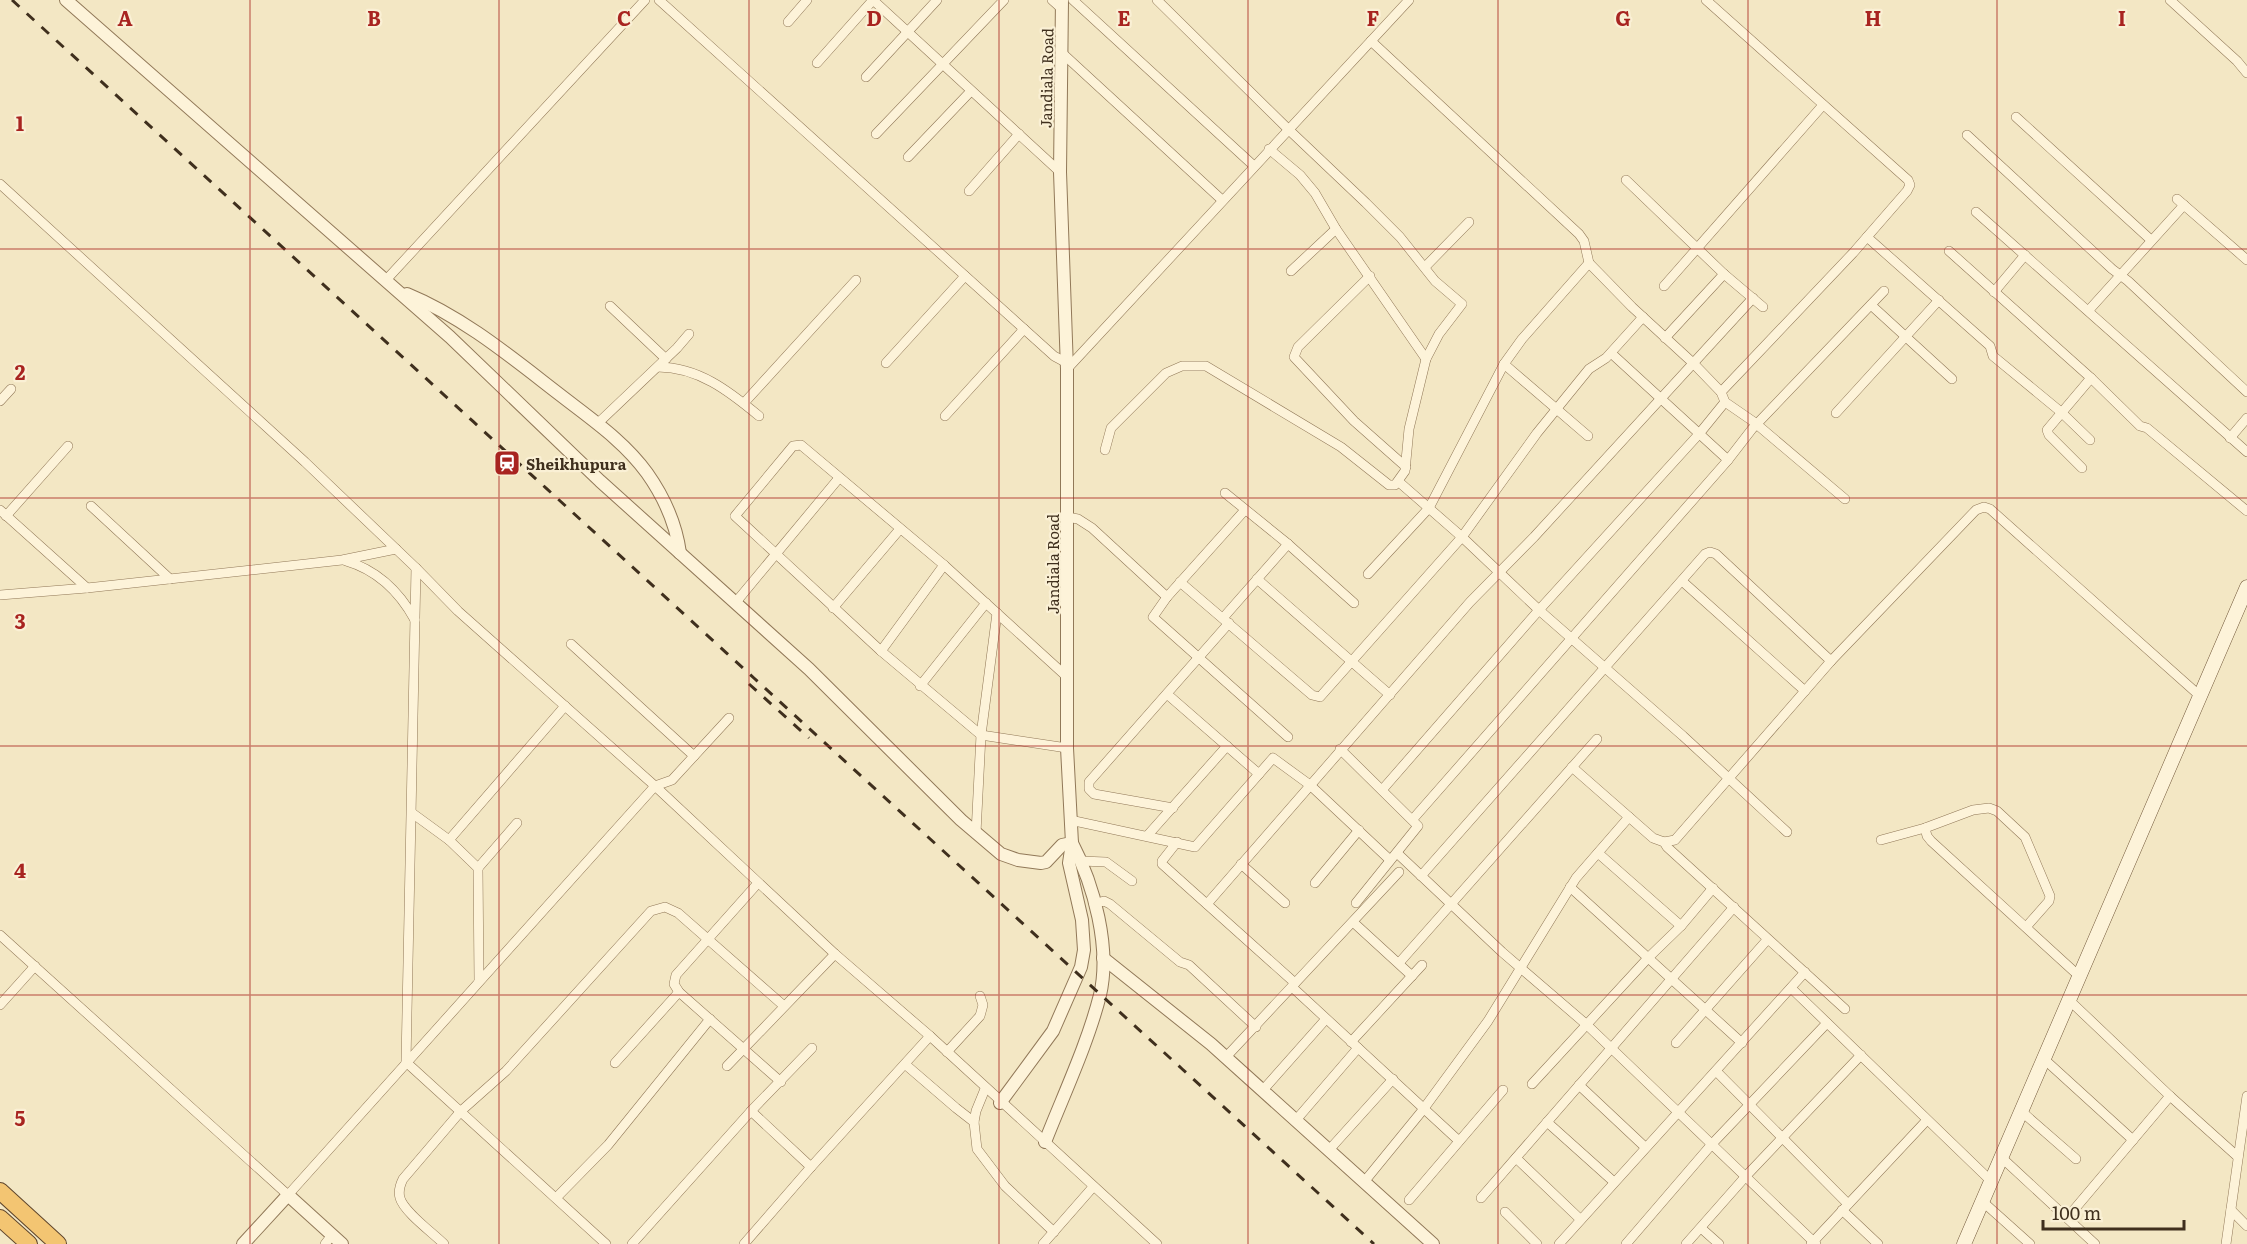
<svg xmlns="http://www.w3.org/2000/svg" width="2247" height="1244" font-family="Literata,serif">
<rect width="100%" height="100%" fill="#f3e7c4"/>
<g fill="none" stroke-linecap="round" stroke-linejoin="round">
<defs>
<g id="minor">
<polyline points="659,0 1054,356 1067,363"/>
<polyline points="873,0 1060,172"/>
<polyline points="1052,0 1062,9"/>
<polyline points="1073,0 1254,166"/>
<polyline points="1706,0 1908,180 1910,185 1907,191 1853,253 1721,392"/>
<polyline points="2170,0 2237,61 2247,73"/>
<polyline points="788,22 807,0"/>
<polyline points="1371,41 1579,234 1584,241 1589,263 1632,307 1693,363 1721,392 1725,402 1754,422 1845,499"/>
<polyline points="1061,52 1222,200"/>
<polyline points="817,63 873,0"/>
<polyline points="866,77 937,0"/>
<polyline points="2016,117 2151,240"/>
<polyline points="876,134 1004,0"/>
<polyline points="1967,135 2112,269 2128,281 2247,392"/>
<polyline points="1269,149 1300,175 1315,193 1336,229 1426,359"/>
<polyline points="908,157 971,91"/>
<polyline points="1626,180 1724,274 1763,307"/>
<polyline points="0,184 305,462 416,568 458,611 655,786 835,954 930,1036 1157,1244"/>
<polyline points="969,191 1019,134"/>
<polyline points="2177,199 2247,260"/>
<polyline points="1976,212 2247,452"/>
<polyline points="1867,237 1990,346 1993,356 2061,412 2090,440"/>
<polyline points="1949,251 2091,378 2140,426 2147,428 2247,511"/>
<polyline points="1425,267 1469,222"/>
<polyline points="1291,271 1336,229"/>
<polyline points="1370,276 1298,347 1294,357 1354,421 1406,467"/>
<polyline points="386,280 645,0"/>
<polyline points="1664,286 1823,105"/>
<polyline points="1994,292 2025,255"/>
<polyline points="1871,305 1952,379"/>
<polyline points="610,306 666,359"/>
<polyline points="2089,310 2184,205"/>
<polyline points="1665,338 1724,274"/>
<polyline points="1611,353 1728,460"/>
<polyline points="886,363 965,276"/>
<polyline points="1504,364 1588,436"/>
<path d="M 658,367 C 698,367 729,391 759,416"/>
<polyline points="1067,369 1409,0"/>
<polyline points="0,401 11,389"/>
<polyline points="744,403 856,280"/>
<polyline points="1836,413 1939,300"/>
<polyline points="945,416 1024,329"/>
<polyline points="597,424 677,348 689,334"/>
<polyline points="2230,438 2247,418"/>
<polyline points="1105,450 1111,428 1166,373 1182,366 1206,366 1341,447 1389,485 1395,485 1405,471 1409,429 1426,359 1439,334 1462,304 1435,281 1400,237 1366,203 1288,129 1157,0"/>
<polyline points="2082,468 2049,435 2047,430 2091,378"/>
<polyline points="1399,482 1462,537 1539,610 1683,736 1787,832"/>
<polyline points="1225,493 1288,544 1354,603"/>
<polyline points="91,506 170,579"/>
<polyline points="0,510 87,588"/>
<polyline points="1245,510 1167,597 1153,617 1288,737"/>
<polyline points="6,516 68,446"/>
<polyline points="1067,517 1078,519 1092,528 1167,597"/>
<path d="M 346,561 C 377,570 399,591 415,620"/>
<polyline points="416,568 406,1062 606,1244"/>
<polyline points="1368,574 1429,508 1504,364 1522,339 1589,263"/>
<polyline points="1257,579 1390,695"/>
<polyline points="1682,581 1805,691"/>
<polyline points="1180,582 1312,695 1320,697 1462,537 1537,433 1589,369 1606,358 1643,317"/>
<polyline points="0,595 87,588 342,560 396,549"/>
<polyline points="736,602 839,478"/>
<polyline points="833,608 900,529"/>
<polyline points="1223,618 1288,544"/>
<polyline points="571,644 694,756"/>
<polyline points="881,651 944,565"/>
<polyline points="1066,676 944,565 801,445 793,446 735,516 881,651 981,735 1067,748"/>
<polyline points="920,686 986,603"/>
<polyline points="1167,694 1259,774"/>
<polyline points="1340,749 1418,826 1356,903"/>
<polyline points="1572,767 1653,838 1664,842 1675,840 1831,661 1976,510 1984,507 1990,509 2200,696"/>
<polyline points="1382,790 1539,610 1699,434 1725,402"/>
<polyline points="1173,808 1094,794 1089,789 1089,782 1229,623"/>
<polyline points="412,813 449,840 478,868 479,981"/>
<polyline points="1413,819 1728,460 1752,429 1884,291"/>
<polyline points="1070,820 1195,847 1273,758 1310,785 1390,860"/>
<polyline points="1925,828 1927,836 1931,841 2079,976"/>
<polyline points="976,833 981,735 997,613"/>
<polyline points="1147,836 1227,746"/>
<polyline points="449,840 565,706"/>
<polyline points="1881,840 1925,828 1973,810 1989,808 1997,811 2025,837 2050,896 2049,901 2026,927"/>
<polyline points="1177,842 1162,861 1162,864 1295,983"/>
<polyline points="1664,842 1667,847 1845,1009"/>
<polyline points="1397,853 1502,952 1587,1025 1816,1244"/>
<polyline points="1598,853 1681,926"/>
<polyline points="1081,861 1106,862 1132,881"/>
<polyline points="1241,864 1285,903"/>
<polyline points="478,868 517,823"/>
<polyline points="1421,876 1705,554 1710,552 1716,554 1831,661"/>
<polyline points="758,883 676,975 674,984 679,992 781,1082"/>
<polyline points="1315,883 1359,830"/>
<polyline points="1570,887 1742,1043"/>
<polyline points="1094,904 1104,901 1110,904 1180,962 1189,965 1256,1027"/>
<polyline points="1207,904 1470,602 1534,537 1753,298"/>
<polyline points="1353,922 1412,976"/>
<polyline points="0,935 288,1195 655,786 672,780 729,718"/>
<polyline points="1399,963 1597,739"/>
<polyline points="1292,987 1459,1141"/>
<polyline points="1791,988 1991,1181"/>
<polyline points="2069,1000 2170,1096 2238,1157"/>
<polyline points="0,1005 35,966"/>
<polyline points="1351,1042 1422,965"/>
<polyline points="1676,1043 1767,940"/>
<polyline points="947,1052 980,1016 983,1005 980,996"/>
<polyline points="1226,1057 1399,872"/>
<polyline points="2044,1059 2133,1140"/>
<polyline points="615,1063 679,992"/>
<polyline points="906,1065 956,1108 974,1122"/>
<polyline points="727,1066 835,954"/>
<polyline points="1716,1071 1848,1204"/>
<polyline points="1532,1084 1648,958 1681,926 1713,888"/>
<polyline points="1579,1085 1645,1147"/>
<polyline points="985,1089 976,1111 974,1122 977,1149 1005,1186 1054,1232"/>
<polyline points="1263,1090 1326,1019"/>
<polyline points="751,1111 811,1167"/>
<polyline points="2021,1111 2076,1159"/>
<polyline points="1296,1120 1358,1048"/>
<polyline points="1547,1122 1614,1182"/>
<polyline points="1329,1150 1393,1079"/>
<polyline points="2001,1157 2095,1244"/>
<polyline points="1516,1158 1580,1219"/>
<polyline points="1364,1182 1422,1111 1488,1021 1576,878 1629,817"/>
<polyline points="556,1198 608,1145 710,1019"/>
<polyline points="1481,1198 1734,907"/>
<polyline points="1409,1200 1503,1090"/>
<polyline points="1982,1201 2030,1244"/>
<polyline points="1842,1210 1878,1244"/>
<polyline points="2231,1210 2247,1226"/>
<polyline points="1505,1212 1537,1244"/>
<polyline points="2067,1218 2170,1096"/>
<polyline points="1701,1228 1719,1244"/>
<polyline points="325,1244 332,1235"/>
<path d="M 444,1244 C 433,1233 404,1212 400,1198 C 398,1191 400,1185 403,1179 L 461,1111 L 506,1071 L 651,911 L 665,907 L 678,913 L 784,1006"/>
<polyline points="632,1244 751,1111 812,1048"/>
<polyline points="744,1244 811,1167 930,1036"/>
<polyline points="1043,1244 1093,1187"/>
<polyline points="1559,1244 1805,972"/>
<polyline points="1626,1244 1712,1144 1827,1023"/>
<polyline points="1686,1244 1746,1176 1861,1055"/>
<polyline points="1811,1244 1927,1120"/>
<polyline points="2226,1244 2247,1096"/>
</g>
<g id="tertiary">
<polyline points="66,0 450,337 600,481 809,669 961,820 1001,854 1018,860 1041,863 1046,862 1062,845 1072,843"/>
<path d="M 407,294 C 463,317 511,357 559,394 C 591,419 624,441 647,473 C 664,497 676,524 680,553"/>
<polyline points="1103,958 1211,1044 1433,1244"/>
<polyline points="1000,1103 1053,1031 1081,967 1084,950 1082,920 1069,863 1072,843 1067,748 1067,369 1060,172 1062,0"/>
<path d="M 1045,1142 C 1063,1096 1088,1043 1100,995 C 1111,948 1094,885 1072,843"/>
<polyline points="243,1244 288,1195 342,1244"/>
</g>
<polyline id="secondary" points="1964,1244 2247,587"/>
<g id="trunk">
<polyline points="0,1191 58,1244"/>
<polyline points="0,1218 29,1244"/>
</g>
</defs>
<use href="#minor" stroke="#917858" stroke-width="10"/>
<use href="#tertiary" stroke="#917858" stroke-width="14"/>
<use href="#secondary" stroke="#73593b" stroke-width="15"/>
<use href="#trunk" stroke="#5e452c" stroke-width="18"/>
<use href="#minor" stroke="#fdf3d9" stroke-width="9"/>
<use href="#tertiary" stroke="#fdf3d9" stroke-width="12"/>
<use href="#secondary" stroke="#fdf3d9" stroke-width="14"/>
<use href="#trunk" stroke="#f3c572" stroke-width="16"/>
<g stroke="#3f2f1d" stroke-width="3" stroke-dasharray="10 10" stroke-linecap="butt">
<path d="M 12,0 C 466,415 920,830 1374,1244"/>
<polyline points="749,684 809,738"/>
</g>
</g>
<path fill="none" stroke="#a82420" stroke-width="1.5" stroke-opacity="0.55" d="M 250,0 L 250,1244M 499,0 L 499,1244M 749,0 L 749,1244M 999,0 L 999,1244M 1248,0 L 1248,1244M 1498,0 L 1498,1244M 1748,0 L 1748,1244M 1997,0 L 1997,1244M 0,249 L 2247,249M 0,498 L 2247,498M 0,746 L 2247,746M 0,995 L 2247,995"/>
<defs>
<symbol id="station-square" viewBox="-11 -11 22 22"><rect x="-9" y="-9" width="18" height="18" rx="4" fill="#a82420" stroke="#faf0d5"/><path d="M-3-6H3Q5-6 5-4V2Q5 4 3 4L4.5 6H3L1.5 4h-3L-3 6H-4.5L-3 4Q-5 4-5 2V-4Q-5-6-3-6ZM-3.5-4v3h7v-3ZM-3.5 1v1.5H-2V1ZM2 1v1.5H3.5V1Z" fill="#fff"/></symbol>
</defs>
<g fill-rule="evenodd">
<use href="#station-square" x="492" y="448" width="30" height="30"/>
</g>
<g text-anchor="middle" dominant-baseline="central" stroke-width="4.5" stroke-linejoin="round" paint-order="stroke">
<g font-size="15" fill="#3f2f1d" stroke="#faf0d5">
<text transform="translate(1046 78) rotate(-89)">Jandiala Road</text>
<text transform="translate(1052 564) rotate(-90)">Jandiala Road</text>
</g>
<g font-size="15" font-weight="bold" fill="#3f2f1d" stroke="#faf0d5" text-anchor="start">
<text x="526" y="463">Sheikhupura</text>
</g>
</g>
<g font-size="20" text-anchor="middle" font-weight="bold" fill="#a82420" stroke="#faf0d5" stroke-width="4.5" stroke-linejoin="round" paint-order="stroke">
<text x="125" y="26">A</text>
<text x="374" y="26">B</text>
<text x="624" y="26">C</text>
<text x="874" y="26">D</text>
<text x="1124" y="26">E</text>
<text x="1373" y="26">F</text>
<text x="1623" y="26">G</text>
<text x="1873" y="26">H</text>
<text x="2122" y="26">I</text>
<text x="20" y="131">1</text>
<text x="20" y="380">2</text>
<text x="20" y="629">3</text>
<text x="20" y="878">4</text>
<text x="20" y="1126">5</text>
</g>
<path d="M2043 1220v9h141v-9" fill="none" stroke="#3f2f1d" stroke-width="3"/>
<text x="2052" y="1220" font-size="18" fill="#3f2f1d" stroke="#faf0d5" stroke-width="4.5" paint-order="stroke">100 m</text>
</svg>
